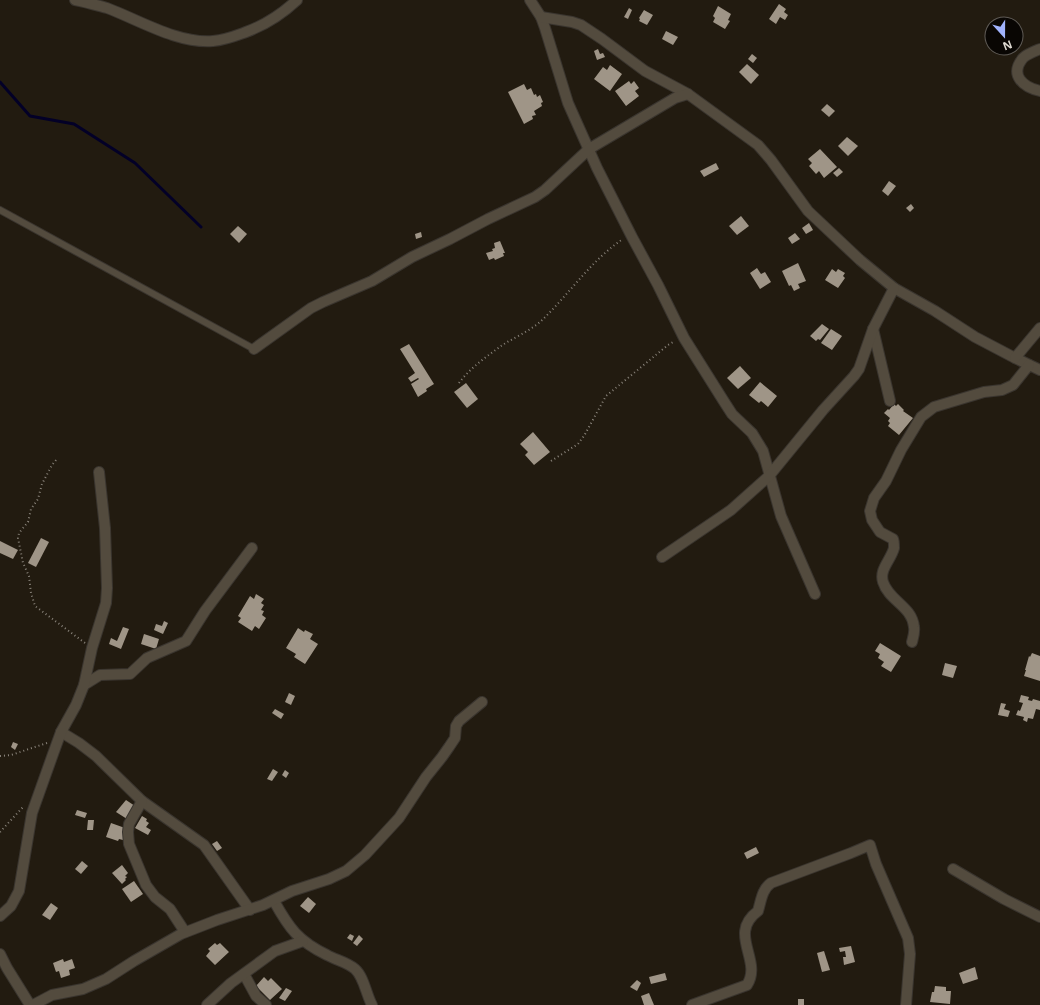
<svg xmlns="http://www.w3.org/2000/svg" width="1040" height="1005" font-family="'Noto Sans',sans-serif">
<rect width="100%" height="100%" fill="#221b10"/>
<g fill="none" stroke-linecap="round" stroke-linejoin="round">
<polyline stroke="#030027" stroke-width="3" points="0,82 30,116 74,124 135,163 201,227"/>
</g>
<g fill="#9f9587">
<polygon points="779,4 786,9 784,12 788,15 785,20 780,17 776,24 769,19"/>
<polygon points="718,6 731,14 728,20 730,21 725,29 713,22 715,18 713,16"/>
<polygon points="629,8 632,10 628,19 624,17"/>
<polygon points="644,10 653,15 647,25 639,21 640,19 639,18"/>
<polygon points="666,31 678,37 673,45 662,39"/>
<polygon points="598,49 600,54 603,53 605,57 597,60 594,51"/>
<polygon points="752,54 757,58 753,63 748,59"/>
<polygon points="747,64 759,75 751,84 739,72"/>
<polygon points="610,65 622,74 610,91 594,79 603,67 607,70"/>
<polygon points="629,81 631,84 634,81 639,88 635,91 639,96 626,106 615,91"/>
<polygon points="524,84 527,90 531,88 534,95 536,94 537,97 540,95 543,102 541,103 542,106 534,111 536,115 532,116 533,119 524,124 508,92"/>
<polygon points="827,104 835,111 829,117 821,110"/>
<polygon points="847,137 858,146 848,156 838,146"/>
<polygon points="820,149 837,167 824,178 819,171 816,174 809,166 812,163 808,159"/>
<polygon points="716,163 719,169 704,177 700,171"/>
<polygon points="839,168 843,172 837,177 833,173"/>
<polygon points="889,181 896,186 888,196 882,191"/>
<polygon points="911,204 914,208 910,212 906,208"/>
<polygon points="741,216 749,226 737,235 729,226"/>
<polygon points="809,223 813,230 806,234 802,228"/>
<polygon points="238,226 247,234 239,243 230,234"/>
<polygon points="421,232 422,237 416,239 415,234"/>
<polygon points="795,233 800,239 792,244 788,238"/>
<polygon points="500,241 505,253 503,253 504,256 495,260 494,258 489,260 486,253 493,251 492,249 495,248 494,243"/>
<polygon points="798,263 806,281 798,284 800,288 794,291 791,285 789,286 782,271"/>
<polygon points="757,268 761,274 765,272 771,282 760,289 750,273"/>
<polygon points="832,269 836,272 838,269 845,273 843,276 845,278 838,288 825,280"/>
<polygon points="822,324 829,329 820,340 818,339 816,341 810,336"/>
<polygon points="831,329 842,336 832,350 821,343"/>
<polygon points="409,344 434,384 426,389 427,391 418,397 411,384 419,379 418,378 411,382 408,378 415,373 400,349"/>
<polygon points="740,366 751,378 738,389 727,378"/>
<polygon points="760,382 777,396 768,407 761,401 759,403 749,395"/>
<polygon points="466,383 478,399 467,408 454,392"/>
<polygon points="894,404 896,406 898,404 904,410 903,411 913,418 899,435 888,426 890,423 888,421 890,418 884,413 888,409 889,410"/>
<polygon points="533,432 550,452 534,465 525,455 528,452 520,444"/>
<polygon points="41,538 49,542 36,567 28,563"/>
<polygon points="0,541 18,550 13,559 0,553"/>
<polygon points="256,594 264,599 261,603 264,605 261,610 264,611 262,615 266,618 259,629 255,626 252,631 238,622 241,618 238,616 250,596 254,599"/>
<polygon points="164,621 168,623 163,634 154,630 156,624 162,626"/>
<polygon points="123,627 129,629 121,649 109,644 111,638 117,641"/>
<polygon points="298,628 304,632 305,630 313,634 310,639 318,644 305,664 294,657 296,654 286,648"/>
<polygon points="144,634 159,639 156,649 141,644"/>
<polygon points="880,643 901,656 891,672 881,666 884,662 878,658 880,654 875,651"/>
<polygon points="1032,653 1040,656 1040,681 1024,676 1026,670 1025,670 1029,656 1030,657"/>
<polygon points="945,663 957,666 953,678 942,675"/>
<polygon points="289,693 295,696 291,705 285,702"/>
<polygon points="1021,695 1029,697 1028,700 1032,701 1033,699 1040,701 1040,710 1036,709 1033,719 1028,718 1027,722 1023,720 1024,717 1016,715 1018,710 1020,711 1023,703 1019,702"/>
<polygon points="1001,703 1006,704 1004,709 1010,711 1008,717 998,715"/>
<polygon points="275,709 284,714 281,719 272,713"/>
<polygon points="13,742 18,744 15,750 11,747"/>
<polygon points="273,769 278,772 272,781 267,779"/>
<polygon points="285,770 289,773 286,778 282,775"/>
<polygon points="126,800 135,806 127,819 116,812"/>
<polygon points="77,810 87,813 85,818 75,815"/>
<polygon points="142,816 147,819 146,821 149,823 146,827 151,830 148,835 135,828"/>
<polygon points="88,820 94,820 93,830 87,830"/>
<polygon points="111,823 125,828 126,832 123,840 119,839 118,841 106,837"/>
<polygon points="217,841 222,848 217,851 212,844"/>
<polygon points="756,847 759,853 747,859 744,853"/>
<polygon points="82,861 88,866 81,874 75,869"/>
<polygon points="122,865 128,873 125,876 127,877 125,879 126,880 122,884 112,873"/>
<polygon points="134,881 143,894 131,902 122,889"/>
<polygon points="308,897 316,904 309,913 300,906"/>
<polygon points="51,903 58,908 50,920 42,915"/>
<polygon points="350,934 354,936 352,941 347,938"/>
<polygon points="359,935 363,939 357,946 353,943"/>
<polygon points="215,943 217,945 220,943 229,952 215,965 206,956 210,951 208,949"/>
<polygon points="851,946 855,962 844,965 843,957 846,957 845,951 840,952 839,948"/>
<polygon points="824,951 830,970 822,972 817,953"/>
<polygon points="63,959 64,962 72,959 75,968 69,970 70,975 61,978 59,971 56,972 53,963"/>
<polygon points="975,967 978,979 963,984 959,973"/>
<polygon points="665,973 667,980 651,984 649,977"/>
<polygon points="264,977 268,981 271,978 282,989 270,1000 256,986"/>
<polygon points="637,980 641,983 637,991 630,987"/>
<polygon points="935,986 946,987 946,991 951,991 950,1004 930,1002 932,992 934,992"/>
<polygon points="286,988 292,991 285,1001 279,998"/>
<polygon points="649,993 654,1005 644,1005 641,996"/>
<rect x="798" y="999" width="6" height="6"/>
</g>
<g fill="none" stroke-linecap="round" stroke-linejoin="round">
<defs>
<polyline id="lane" points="0,210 254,349"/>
<g id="street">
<path d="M 75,0 C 86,2 96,5 107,8 C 139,20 178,44 213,41 C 225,40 235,36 246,32 C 265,25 282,14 297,0"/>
<polyline points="530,0 541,17 545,28 568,103 597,168 632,237 658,285 684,338 723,400 732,414 752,433 763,451 781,516 815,594"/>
<polyline points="541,17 572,22 581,25 602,39 645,71 688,94 758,145 771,160 808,211 860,260 894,288 935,311 975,337 1015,358 1040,370"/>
<path d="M 1040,49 C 1035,51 1027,54 1023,58 C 1009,75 1023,87 1040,91"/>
<polyline points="873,329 890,401"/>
<polyline points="254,349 311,308 323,302 372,281 412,257 450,239 488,219 535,197 545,190 589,149 675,98 688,94"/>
<polyline points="1015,358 1040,328"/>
<polyline points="662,557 731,510 769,476 823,410 854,376 859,369 873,329 894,288"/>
<path d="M 912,642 C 913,638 915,632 914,627 C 912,606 889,601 883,582 C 879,569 891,560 894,548 C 894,545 894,541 893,539 L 880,532 L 872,520 L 870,511 L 874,498 L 886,481 L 901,450 L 921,417 L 934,407 L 984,392 L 1002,390 L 1013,385 L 1029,365"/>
<polyline points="84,685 100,675 130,674 147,658 186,641 205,611 252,548"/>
<polyline points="61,732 79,743 96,756 142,801 204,845 250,910"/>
<polyline points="142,801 129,824 128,832 129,844 146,885 155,897 170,909 185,932"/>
<polyline points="953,869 1004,899 1040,917"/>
<path d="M 274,901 C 289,928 298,941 327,955 C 336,960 347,962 355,969 C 364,977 366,994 372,1005"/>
<polyline points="0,916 11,906 19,891 32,813 53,754 61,732 76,705 84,685 92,648 106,603 107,588 105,528 99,472"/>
<polyline points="0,954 7,968 30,1005"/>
<polyline points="244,974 256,996 266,1005"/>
<polyline points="33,1005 52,995 83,989 106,979 134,961 181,934 217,920 263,905 292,891 329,879 346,871 365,855 399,818 426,777 442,757 449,747 455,738 456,726 459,721 482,702"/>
<polyline points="207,1005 231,983 275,951 303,941"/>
<path d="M 692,1005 L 747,985 C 763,960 727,934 758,911 C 761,901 762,889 771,883 L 851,853 L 870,845 L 876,864 L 908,938 L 910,954 L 906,1005"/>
</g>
</defs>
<use href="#lane" stroke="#3a352f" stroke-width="8"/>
<use href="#street" stroke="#3a352f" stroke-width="12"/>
<g stroke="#89837a" stroke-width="2" stroke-dasharray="1 3" stroke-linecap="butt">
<path d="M 459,383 C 470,368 486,357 501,346 C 513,338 528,332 540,322 C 568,296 591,260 623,239"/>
<polyline points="56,460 52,465 42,484 38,499 31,509 28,522 19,533 18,538 23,563 29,576 31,593 35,606 85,643"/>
<polyline points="551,461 578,444 584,436 606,396 668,345 675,341"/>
<polyline points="0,756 11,755 47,743"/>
<polyline points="0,832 23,807"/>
</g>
<use href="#lane" stroke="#534b3e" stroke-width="6"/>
<use href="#street" stroke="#534b3e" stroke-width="10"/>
</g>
<g transform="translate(1004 36) rotate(159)"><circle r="19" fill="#090603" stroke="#5f5b56"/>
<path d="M0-3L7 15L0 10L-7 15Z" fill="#a1b3fd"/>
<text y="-6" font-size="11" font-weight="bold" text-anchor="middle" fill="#dfdad2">N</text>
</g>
</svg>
